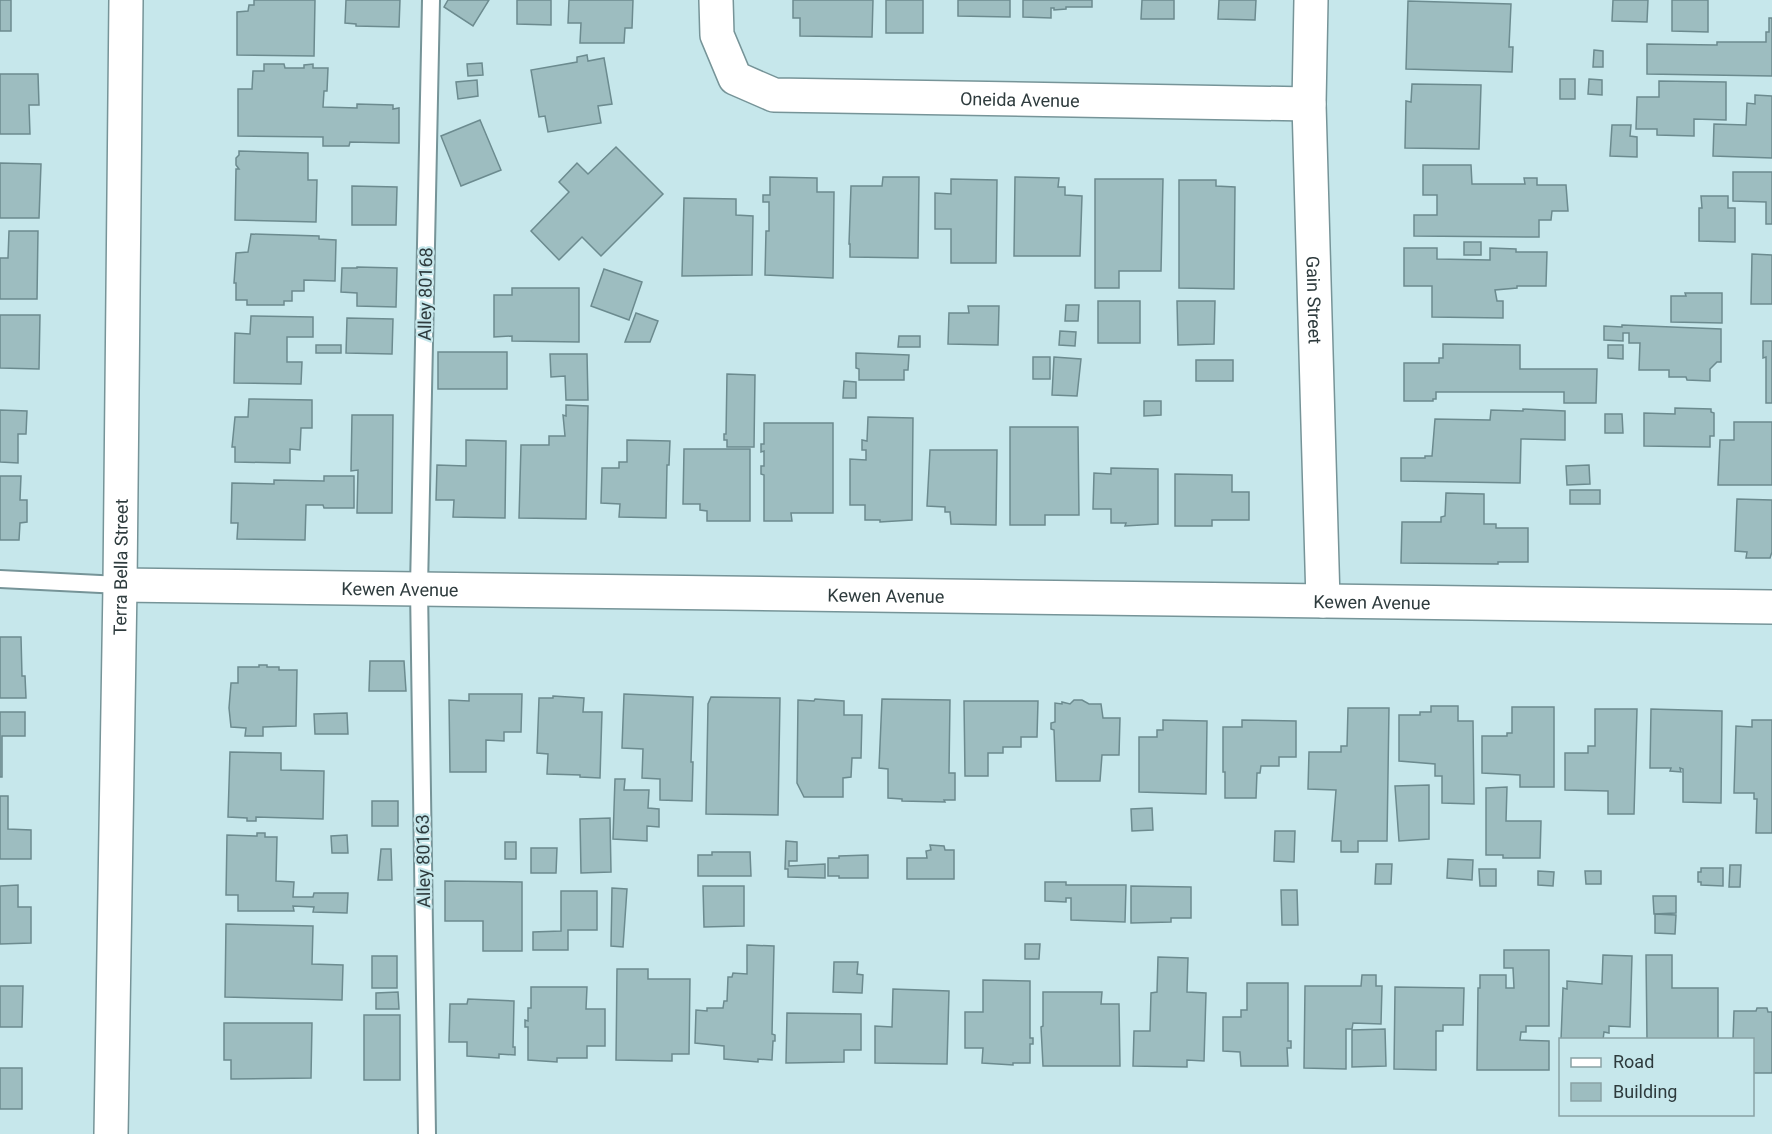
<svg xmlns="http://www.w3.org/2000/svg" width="1772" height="1134" font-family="Roboto,sans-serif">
<rect width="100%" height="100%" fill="#c6e7eb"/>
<g fill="#9dbdc0" stroke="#6c8b8f" stroke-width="1.5">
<rect x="0" y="0" width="11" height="31"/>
<polygon points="254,0 315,0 314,56 237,55 237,12 248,11 249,5 254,5"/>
<polygon points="346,0 400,0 399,27 356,26 356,24 345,23"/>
<polygon points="448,0 489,0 473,26 444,7"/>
<polygon points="517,0 551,0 551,25 517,24"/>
<polygon points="569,0 633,0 632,28 625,28 624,43 580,43 581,23 568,23"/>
<polygon points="793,0 873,0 872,37 800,36 800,18 793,18"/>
<rect x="886" y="0" width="37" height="33"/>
<polygon points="958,0 1010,0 1010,17 958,16"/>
<polygon points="1023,0 1092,0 1092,7 1066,7 1066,9 1054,10 1054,8 1051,8 1051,18 1023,17"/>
<polygon points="1142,0 1174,0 1174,19 1141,19"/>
<polygon points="1219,0 1256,0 1255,20 1218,19"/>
<polygon points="1613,0 1648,0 1647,22 1612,21"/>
<polygon points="1672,0 1708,0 1708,32 1672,31"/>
<polygon points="1408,1 1511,4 1509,47 1513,47 1512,72 1406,69"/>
<polygon points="1769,18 1772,18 1772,76 1647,74 1647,44 1717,45 1717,42 1766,42 1766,32 1769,32"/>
<polygon points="1594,50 1603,51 1603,67 1593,67"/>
<polygon points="587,55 588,61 604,58 612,104 598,106 601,123 548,132 545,116 539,117 531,70 577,62 577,57"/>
<polygon points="482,63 483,75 468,76 467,64"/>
<polygon points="264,64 284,64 285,68 304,68 304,65 313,64 313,68 328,68 327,91 324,91 323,107 357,108 357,104 393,105 393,109 399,108 399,143 350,142 349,146 323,146 323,137 238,136 238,89 252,89 253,71 264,71"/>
<polygon points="0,74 38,74 39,105 29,105 30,134 0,134"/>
<rect x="1560" y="79" width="15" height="20"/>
<polygon points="1589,79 1602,80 1602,95 1588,94"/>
<polygon points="477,80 478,96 458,99 456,82"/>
<polygon points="1659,81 1726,82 1726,120 1694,119 1694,136 1657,135 1657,129 1636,129 1637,97 1659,97"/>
<polygon points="1412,84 1481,85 1479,149 1405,148 1406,101 1411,102"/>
<polygon points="1755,95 1772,96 1772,158 1713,156 1714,124 1746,125 1747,103 1755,104"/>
<polygon points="480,120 501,170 461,186 441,136"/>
<polygon points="1612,125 1631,125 1630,136 1637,137 1637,157 1610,156"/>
<polygon points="616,147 663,194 601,256 582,237 559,260 531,231 569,192 559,182 577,163 588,174"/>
<polygon points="239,151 308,153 308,180 317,180 316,222 235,220 236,169 239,169 236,165 236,158 239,155"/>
<polygon points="0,163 41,164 39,218 0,218"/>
<polygon points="1423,165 1471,165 1472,184 1525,184 1524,178 1537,178 1537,185 1566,185 1568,211 1552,211 1551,220 1539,220 1539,237 1414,236 1414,215 1437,215 1437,195 1423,195"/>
<polygon points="1733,172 1772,172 1772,224 1766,224 1766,202 1733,201"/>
<polygon points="770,177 817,178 817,192 834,192 833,278 765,275 766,231 769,231 769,202 763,202 763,195 770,195"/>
<polygon points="883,177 919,177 918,258 850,257 850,244 849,244 851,186 882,186"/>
<polygon points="1015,177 1059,178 1058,187 1065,187 1065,195 1082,196 1080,256 1014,256"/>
<polygon points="951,179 997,180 996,263 951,263 951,229 935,229 935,193 951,194"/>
<polygon points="1095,179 1163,179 1161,271 1119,271 1119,288 1095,288"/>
<polygon points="1179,180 1216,180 1216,186 1235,187 1234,289 1179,288"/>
<polygon points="352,186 397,187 396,225 352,225"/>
<polygon points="1701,196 1728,196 1728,208 1735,208 1735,242 1699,241 1699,208 1702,208"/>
<polygon points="684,198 736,199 736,215 753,216 752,275 682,276"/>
<polygon points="9,231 38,231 37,299 0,299 0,258 8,258"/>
<polygon points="251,234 319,236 319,239 336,240 335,281 304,280 304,291 292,291 292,301 284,301 284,305 247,305 247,300 236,300 236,283 234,283 236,253 248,252"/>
<rect x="1464" y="242" width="17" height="13"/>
<polygon points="1404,248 1437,248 1437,259 1490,260 1490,248 1516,249 1516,252 1547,252 1546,286 1517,286 1517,288 1495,290 1497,301 1503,301 1503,318 1432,317 1432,286 1404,286"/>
<polygon points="1752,254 1772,255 1772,304 1751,304"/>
<polygon points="357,267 397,268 396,307 357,306 357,293 341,292 342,268 357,268"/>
<polygon points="604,269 642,282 629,320 591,306"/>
<polygon points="512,288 579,288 579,342 512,341 512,336 494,337 494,295 512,295"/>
<polygon points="1685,293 1722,293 1722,323 1671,322 1671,296 1686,296"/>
<rect x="1098" y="301" width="42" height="42"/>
<polygon points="1177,301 1215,301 1214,344 1178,345"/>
<polygon points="1066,305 1079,305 1078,321 1065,321"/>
<polygon points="968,306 999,306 998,345 948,344 949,313 969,313"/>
<polygon points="636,313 658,321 650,342 625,342"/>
<polygon points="0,315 40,315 39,369 0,368"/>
<polygon points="251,316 313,317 313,337 287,337 287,362 302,362 301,384 234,383 235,333 250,334"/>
<polygon points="347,318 393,319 392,354 346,353"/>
<polygon points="1622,325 1721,329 1721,362 1717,362 1710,369 1710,381 1687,380 1686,377 1669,377 1669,370 1639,370 1640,343 1629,343 1629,333 1623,333 1623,341 1604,340 1604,326 1622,327"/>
<polygon points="1060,331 1076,332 1075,346 1059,345"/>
<polygon points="899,336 920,336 920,347 898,347"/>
<polygon points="1763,341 1772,341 1772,403 1766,403 1766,357 1763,358"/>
<polygon points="1443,344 1520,345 1520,369 1597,369 1596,403 1564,403 1564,392 1436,392 1436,399 1433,399 1433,401 1404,401 1404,363 1439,363 1439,358 1443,358"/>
<rect x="316" y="345" width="25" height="8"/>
<polygon points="1608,345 1623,345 1623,359 1608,358"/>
<rect x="438" y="352" width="69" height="37"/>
<polygon points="856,353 909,355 908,370 904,370 904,380 859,380 859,369 856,368"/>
<polygon points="550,354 587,354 588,400 566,400 565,376 551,377"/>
<rect x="1033" y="357" width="17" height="22"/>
<polygon points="1054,357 1081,359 1077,396 1052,395"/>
<rect x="1196" y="360" width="37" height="21"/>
<polygon points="727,374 755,375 754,447 727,447 727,440 724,440 724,434 726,434"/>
<polygon points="844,381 856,382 856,398 843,398"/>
<polygon points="249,399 312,400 312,428 301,428 300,450 290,449 290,463 235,462 235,447 232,447 235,417 248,417"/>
<polygon points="1144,401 1161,401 1161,415 1144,416"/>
<polygon points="566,405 588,406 586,519 519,518 521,445 549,445 549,436 565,436 563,415 566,416"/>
<polygon points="1675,408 1711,409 1711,412 1714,413 1714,436 1710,436 1710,447 1644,446 1644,413 1675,414"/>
<polygon points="1523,409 1565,411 1565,440 1521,439 1520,483 1401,481 1401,458 1425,458 1425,456 1432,456 1435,419 1490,420 1491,410 1523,411"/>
<polygon points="0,410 27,411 26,434 18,434 18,463 0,462"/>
<polygon points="1605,414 1622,414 1623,433 1605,433"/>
<polygon points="352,415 393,415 392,513 357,513 358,470 351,471"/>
<polygon points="868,417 913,418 912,520 880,522 880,520 865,520 865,505 850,505 850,459 866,460 866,450 862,450 862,440 867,441"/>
<polygon points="1734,422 1772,422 1772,485 1718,485 1720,440 1734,440"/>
<polygon points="764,423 833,423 833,513 791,513 792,521 764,521 764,475 761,474 761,466 764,466 764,451 761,452 761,444 764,444"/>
<polygon points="1010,427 1078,427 1079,515 1045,515 1045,525 1010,525"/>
<polygon points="466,440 506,441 505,518 453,517 454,500 436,500 437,465 466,466"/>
<polygon points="627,440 670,441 669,465 667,465 666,518 619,517 620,504 601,503 602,468 619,468 619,462 627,462"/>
<polygon points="684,449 750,449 750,521 707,521 707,511 700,510 700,504 683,504"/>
<polygon points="930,450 997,450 996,525 951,524 950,512 945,512 945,507 927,506"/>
<polygon points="1589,465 1590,484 1567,485 1566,466"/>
<polygon points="1111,468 1158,469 1158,524 1125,526 1126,523 1111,523 1111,509 1093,509 1094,473 1111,474"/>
<polygon points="1175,474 1232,475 1232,492 1249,492 1249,520 1212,520 1212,526 1175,526"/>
<polygon points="0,476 21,476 20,500 27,500 27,522 20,523 19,540 0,540"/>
<polygon points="324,476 354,476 354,508 324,508 323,505 306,505 305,540 237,539 238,523 231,523 232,483 274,484 274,480 324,481"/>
<rect x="1570" y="490" width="30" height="14"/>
<polygon points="1446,493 1484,494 1484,524 1496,524 1496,528 1528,528 1528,562 1498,562 1498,564 1401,563 1402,522 1441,522 1441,517 1445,516"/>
<polygon points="1737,499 1772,500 1772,552 1770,558 1746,558 1747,552 1735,551"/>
<polygon points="0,637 21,637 22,676 25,676 26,698 0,698"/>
<polygon points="370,661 404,661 406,691 369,691"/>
<polygon points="259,665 267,665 267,667 279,667 279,670 297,670 296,726 263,727 263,736 245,736 246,728 231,727 229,708 231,683 238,683 238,667 259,667"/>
<polygon points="469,694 522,694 521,732 504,732 504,741 486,740 486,772 450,772 449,700 469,701"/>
<polygon points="624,694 693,697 691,762 693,762 692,801 660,800 660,779 642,778 643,749 622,748"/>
<polygon points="553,696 584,698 583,712 602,712 600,778 580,777 580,775 547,774 548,754 537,753 539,698 553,698"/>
<polygon points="711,697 780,698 778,815 706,814 708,704"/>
<polygon points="815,699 844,701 844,715 862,715 861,758 852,758 851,777 843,778 843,797 804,797 797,783 798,700 814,701"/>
<polygon points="882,699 950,700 949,773 955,773 955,800 944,800 945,802 902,801 902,799 888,798 888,769 879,768"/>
<polygon points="1074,700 1082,700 1089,704 1101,704 1103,718 1120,718 1119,755 1102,755 1100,781 1056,781 1054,730 1051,729 1051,723 1055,722 1055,703 1062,704 1062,702 1070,704"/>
<polygon points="964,701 1038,701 1037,737 1021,737 1021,747 1003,747 1003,753 988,753 988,776 965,776"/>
<polygon points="1431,706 1458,706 1458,721 1473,721 1474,804 1442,803 1442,776 1435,776 1435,764 1399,761 1399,715 1420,715 1420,712 1431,712"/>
<polygon points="1512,707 1554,707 1554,787 1520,787 1520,775 1482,773 1482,736 1507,736 1507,733 1512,733"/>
<polygon points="1348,708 1389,708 1387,841 1358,841 1358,852 1341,852 1341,841 1332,841 1336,790 1308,789 1309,752 1341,752 1341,746 1347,746"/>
<polygon points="1595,709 1637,709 1634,814 1608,814 1608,791 1565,790 1565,753 1588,753 1588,746 1595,746"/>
<polygon points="1651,709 1722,711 1721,803 1683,802 1683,769 1680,768 1681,772 1670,771 1671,768 1650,768"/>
<polygon points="0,712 25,712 25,736 2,736 2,777 0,777"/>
<polygon points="347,713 348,734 315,734 314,714"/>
<polygon points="1163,720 1207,721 1206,794 1139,792 1139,737 1157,737 1157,730 1163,730"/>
<polygon points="1242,720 1296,721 1296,757 1279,757 1279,766 1261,766 1260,773 1257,773 1256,798 1225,798 1225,772 1223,772 1223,727 1242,727"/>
<polygon points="1752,720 1772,720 1772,833 1756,833 1757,799 1754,799 1754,793 1734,793 1736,726 1752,727"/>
<polygon points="230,752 281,753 281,770 324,771 323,819 256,817 256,821 247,821 247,818 228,817"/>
<polygon points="615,779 625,779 624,790 649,790 648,808 659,809 659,827 647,826 647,841 613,839"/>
<polygon points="1429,785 1429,839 1399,841 1395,786"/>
<polygon points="1507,787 1506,821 1541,821 1540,858 1503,858 1503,855 1486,855 1486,788"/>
<polygon points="0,796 8,796 8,829 31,830 31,859 0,859"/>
<rect x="372" y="801" width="26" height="25"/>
<polygon points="1152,808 1153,830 1132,831 1131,809"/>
<polygon points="610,818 611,872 581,873 580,819"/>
<polygon points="1275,831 1295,831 1294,862 1274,861"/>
<polygon points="257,833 265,833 265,837 277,837 276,881 294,882 293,897 313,897 314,893 348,893 347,913 313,912 314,907 293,906 294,911 238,911 238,895 226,895 227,835 257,836"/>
<polygon points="347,835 348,853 332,853 331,836"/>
<polygon points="786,841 797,842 797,861 789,861 789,866 825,864 825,878 788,877 788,869 785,869"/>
<rect x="505" y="842" width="11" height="17"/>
<polygon points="930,845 944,846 945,850 954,850 954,879 907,879 907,858 927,858 926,851 931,850"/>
<polygon points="531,848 557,848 556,873 531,873"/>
<polygon points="381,849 391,849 392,880 378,880"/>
<polygon points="712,852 750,852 751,876 698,876 698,855 712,855"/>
<polygon points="868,855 868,878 839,878 839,876 828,876 828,858 839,858 839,856"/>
<polygon points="1448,859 1473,860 1472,880 1447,878"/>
<polygon points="1376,864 1392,864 1391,884 1375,884"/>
<polygon points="1730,865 1741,865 1740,887 1729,887"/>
<polygon points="1701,868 1723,868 1723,886 1701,885 1701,882 1698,882 1698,872 1701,872"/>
<polygon points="1479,869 1496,869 1496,886 1480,886"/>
<polygon points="1538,871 1554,872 1553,886 1538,885"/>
<polygon points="1585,871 1601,871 1601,884 1586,884"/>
<polygon points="445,881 522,882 522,951 483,951 483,921 445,921"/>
<polygon points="1045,882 1066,882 1066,885 1126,885 1125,922 1071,920 1071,898 1066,898 1066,902 1045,901"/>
<polygon points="18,885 18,907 31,907 31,943 0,944 0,886"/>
<polygon points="703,886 744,886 744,926 704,927"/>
<polygon points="1131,886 1191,887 1191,918 1171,918 1171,922 1131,923"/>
<polygon points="612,888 627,889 623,947 611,946"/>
<polygon points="1281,890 1297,890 1298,925 1282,925"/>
<polygon points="561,891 597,891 597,930 568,930 568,950 533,950 533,932 561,931"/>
<polygon points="1653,896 1676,896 1676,913 1654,914"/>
<polygon points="1655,914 1676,915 1675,934 1655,933"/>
<polygon points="226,924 313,926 312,964 343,965 342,1000 225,997"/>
<polygon points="1025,944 1040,944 1039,959 1025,959"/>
<polygon points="747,945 774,946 772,1034 775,1035 775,1041 773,1041 772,1060 758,1059 758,1062 724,1059 724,1046 695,1043 696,1010 707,1011 707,1008 723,1008 724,1001 727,1001 728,977 732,977 733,973 747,974"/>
<polygon points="1504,950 1549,950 1549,1026 1526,1026 1526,1032 1521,1032 1520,1040 1549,1041 1549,1070 1477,1070 1478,988 1480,988 1480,975 1506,975 1506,988 1514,988 1513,968 1504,968"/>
<polygon points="1603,955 1632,956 1630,1027 1609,1026 1609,1033 1604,1032 1603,1040 1561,1040 1563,988 1567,989 1567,981 1602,984"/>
<polygon points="1646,955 1672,955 1672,988 1718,988 1718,1040 1647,1040"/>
<rect x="372" y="956" width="25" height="32"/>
<polygon points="1158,957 1188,958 1187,992 1206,993 1204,1061 1187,1060 1187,1067 1133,1066 1134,1031 1150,1031 1151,993 1157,992"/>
<polygon points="834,962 858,962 857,974 863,975 862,993 833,992"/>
<polygon points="617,969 648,969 648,979 690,979 689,1054 672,1054 672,1061 616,1060"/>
<polygon points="1362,975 1376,975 1376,986 1382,986 1381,1024 1353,1023 1352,1029 1346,1029 1346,1069 1304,1068 1305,986 1361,986"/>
<polygon points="983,980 1030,981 1030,1038 1033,1038 1033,1044 1030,1044 1030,1063 1013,1063 1013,1065 982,1063 983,1048 965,1048 965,1012 983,1012"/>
<polygon points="1247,983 1288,983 1288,1041 1291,1041 1291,1048 1287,1048 1288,1066 1241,1066 1240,1052 1223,1051 1223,1017 1241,1017 1241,1010 1247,1010"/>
<polygon points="0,986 23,986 22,1027 0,1027"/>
<polygon points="531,987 587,987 586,1009 605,1009 605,1046 587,1046 587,1058 557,1058 557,1062 528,1060 528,1027 525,1027 525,1020 528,1021 528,1008 531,1008"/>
<polygon points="1395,987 1464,988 1463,1025 1443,1025 1443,1031 1436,1031 1436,1070 1394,1069"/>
<polygon points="893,989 949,991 947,1064 875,1063 875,1026 892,1027"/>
<polygon points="398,992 399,1009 376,1009 376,993"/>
<polygon points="1043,992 1102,992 1101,1004 1119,1004 1120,1066 1043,1066 1041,1027 1043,1026"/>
<polygon points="468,999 514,1001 513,1047 515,1047 515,1055 499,1054 499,1058 467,1056 467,1042 449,1042 450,1004 467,1004"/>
<polygon points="1757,1008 1767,1008 1768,1012 1772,1012 1772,1073 1752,1073 1752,1040 1733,1040 1734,1011 1756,1011"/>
<polygon points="787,1013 861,1014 861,1050 844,1050 844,1062 786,1063"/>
<rect x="364" y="1015" width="36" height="65"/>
<polygon points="224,1023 312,1023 311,1078 231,1079 231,1060 224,1060"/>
<polygon points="1385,1029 1386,1066 1352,1067 1352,1030"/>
<rect x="0" y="1068" width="22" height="41"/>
</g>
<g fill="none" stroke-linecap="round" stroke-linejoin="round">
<defs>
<g id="lane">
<polyline points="0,579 120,585"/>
<polyline points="427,1134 419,588 431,0"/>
</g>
<g id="street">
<path id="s1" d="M 716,0 L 717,35 L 735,78 L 774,95 L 1309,104"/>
<path id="s2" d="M 1311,0 L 1309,104 L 1323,601"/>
<path id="s3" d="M 120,585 L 1772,607"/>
</g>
<g id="secondary">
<path id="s4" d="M 111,1134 L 120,585 L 126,0"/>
</g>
</defs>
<use href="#lane" stroke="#769498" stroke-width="20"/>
<use href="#street" stroke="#769498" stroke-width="36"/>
<use href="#secondary" stroke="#769498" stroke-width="36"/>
<use href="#lane" stroke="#fff" stroke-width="16"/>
<use href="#street" stroke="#fff" stroke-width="33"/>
<use href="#secondary" stroke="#fff" stroke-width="33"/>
</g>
<g text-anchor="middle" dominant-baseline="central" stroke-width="4.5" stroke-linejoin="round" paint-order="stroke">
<g font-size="18" fill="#2e3b3d" stroke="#c6e7eb">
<text stroke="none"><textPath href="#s1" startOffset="370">Oneida Avenue</textPath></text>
<text transform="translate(425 294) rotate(-89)">Alley 80168</text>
<text stroke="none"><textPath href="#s2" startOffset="300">Gain Street</textPath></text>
<text stroke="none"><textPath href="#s4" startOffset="567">Terra Bella Street</textPath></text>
<text stroke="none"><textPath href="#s3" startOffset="280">Kewen Avenue</textPath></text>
<text stroke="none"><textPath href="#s3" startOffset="766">Kewen Avenue</textPath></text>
<text stroke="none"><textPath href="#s3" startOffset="1252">Kewen Avenue</textPath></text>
<text transform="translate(423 861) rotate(-91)">Alley 80163</text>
</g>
</g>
<rect x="1559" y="1038" width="195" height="78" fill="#c6e7eb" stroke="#89a2a5" stroke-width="1.5"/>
<rect x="1571" y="1058" width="30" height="9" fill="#ffffff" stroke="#89a2a5" stroke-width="1.5"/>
<text x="1613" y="1068" font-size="18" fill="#2e3b3d">Road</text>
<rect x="1571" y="1083" width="30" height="18" fill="#9dbdc0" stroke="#89a2a5" stroke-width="1.5"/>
<text x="1613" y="1098" font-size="18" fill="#2e3b3d">Building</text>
</svg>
